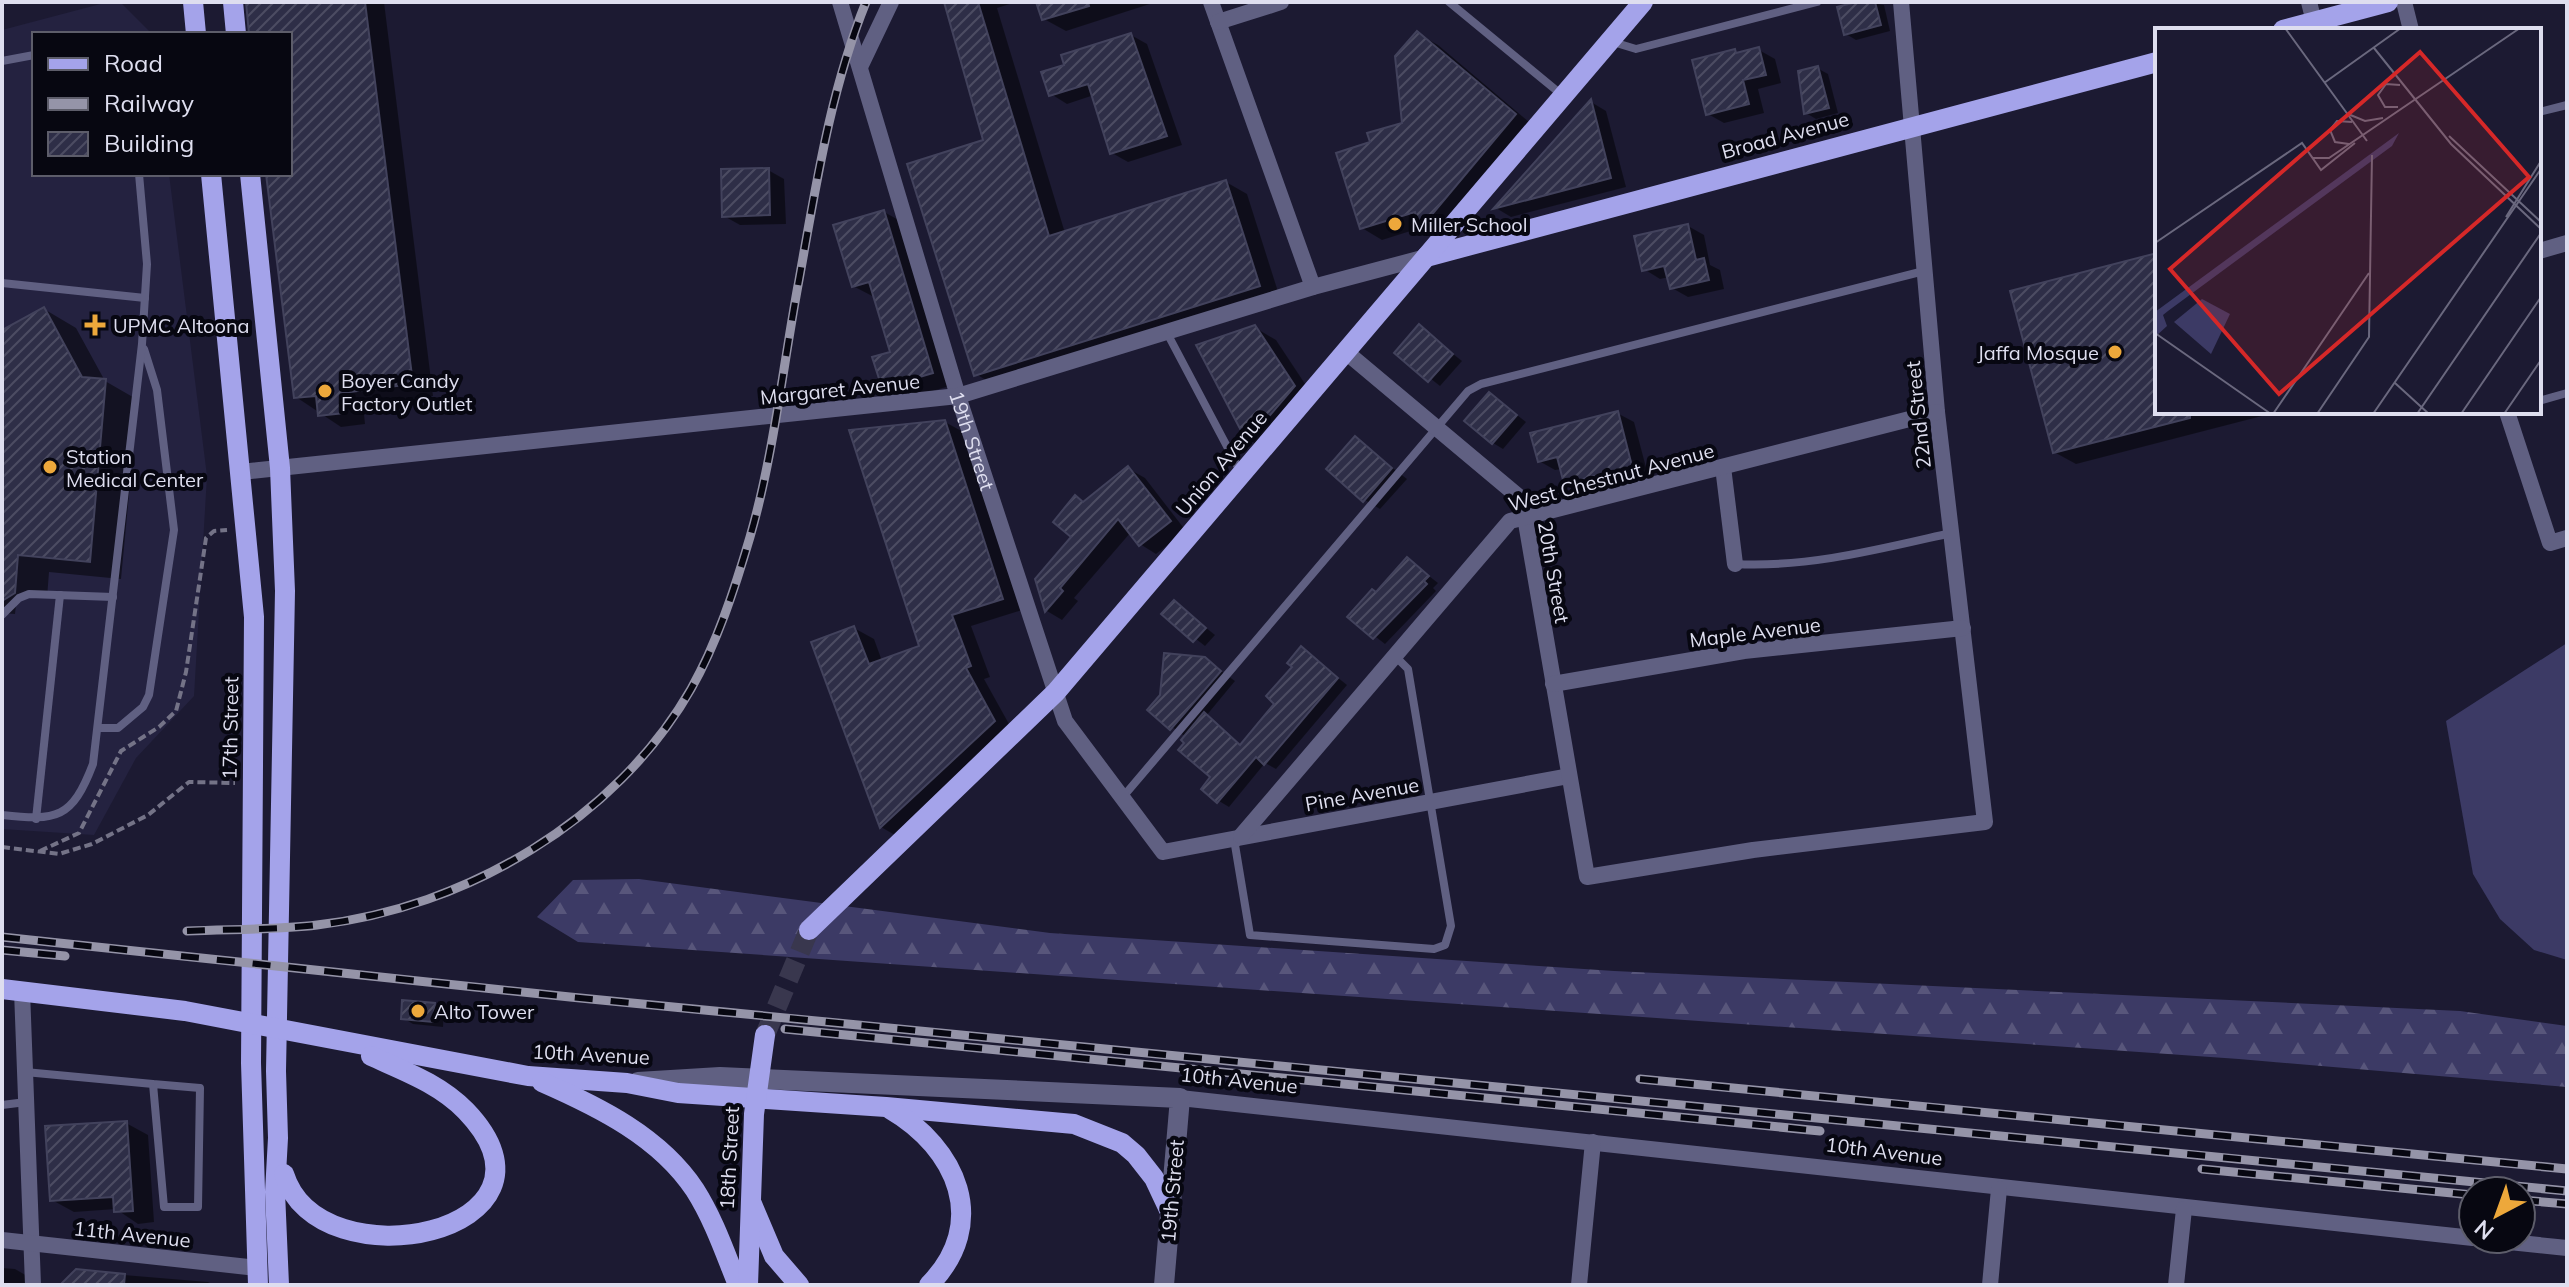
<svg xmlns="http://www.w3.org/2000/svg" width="2569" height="1287" font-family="Mulish,sans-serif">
<defs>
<pattern id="forest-firs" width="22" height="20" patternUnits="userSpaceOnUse" patternTransform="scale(2)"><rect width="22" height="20" fill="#3c3a65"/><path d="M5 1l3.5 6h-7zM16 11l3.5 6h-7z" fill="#58567b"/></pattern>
<pattern id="building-hatch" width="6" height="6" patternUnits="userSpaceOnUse" patternTransform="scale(2)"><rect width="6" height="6" fill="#2e2e47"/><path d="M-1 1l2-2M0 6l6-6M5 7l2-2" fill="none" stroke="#4c4c62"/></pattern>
</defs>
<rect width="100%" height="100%" fill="#1c1a32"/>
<polygon fill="#242240" points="108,2 120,2 152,34 34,34 34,174 169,174 207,476 194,696 136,758 94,835 2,829 2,30"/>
<polygon fill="url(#forest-firs)" points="639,879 1050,933 1614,971 2460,1011 2567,1026 2567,1087 2239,1059 578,942 537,917 573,880"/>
<polygon fill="#3c3a65" points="2567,643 2567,960 2534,950 2500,919 2473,874 2446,721"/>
<g fill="#0007">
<polygon points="248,2 384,2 433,396 363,404 365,424 341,427 296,397 267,174 290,174 290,34 249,34"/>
<polygon points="946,2 1016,2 997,8 1065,233 1226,182 1247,194 1280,298 997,387 976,374 986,142"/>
<polygon points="1038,2 1156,2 1066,31 1044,19"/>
<polygon points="1864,2 1884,5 1890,31 1856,40 1846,34"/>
<polygon points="1418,34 1438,45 1535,127 1441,240 1420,228 1382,240 1362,228 1373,144 1405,124"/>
<polygon points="1131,35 1147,44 1182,145 1128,162 1112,153 1094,95 1067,104 1051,94 1067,66"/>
<polygon points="1759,50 1775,59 1781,83 1758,89 1764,113 1724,123 1708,114 1735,51 1740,54"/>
<polygon points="1817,68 1828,74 1838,113 1816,119 1806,113"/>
<polygon points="1591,102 1606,111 1626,187 1511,217 1496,208"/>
<polygon points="768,170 784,179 786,224 740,225 724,216"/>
<polygon points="884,212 906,224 953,385 905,399 883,387 892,353 876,298 853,286"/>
<polygon points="1688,226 1704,235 1710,265 1720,270 1724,289 1688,297 1672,288 1669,277 1660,279 1644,269"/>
<polygon points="2157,255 2157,412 2261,412 2262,416 2076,464 2054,452"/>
<polygon points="44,309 76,328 105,381 138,400 121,579 49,572 47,598 17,595 15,614 2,613 2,332"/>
<polygon points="1254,327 1276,340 1315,399 1270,452 1249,440 1199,347"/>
<polygon points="1419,327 1462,361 1440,386 1397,352"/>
<polygon points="1490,394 1526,422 1503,449 1493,443"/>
<polygon points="1617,413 1634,422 1648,475 1581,492 1565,483 1562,469 1555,470 1539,461"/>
<polygon points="945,422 965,433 1022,610 971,626 990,677 984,679 1014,733 900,838 881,827 854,628 874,639 882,661 921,647"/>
<polygon points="1355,439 1407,479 1380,509 1365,500"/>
<polygon points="1129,469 1145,478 1186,531 1156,554 1140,544 1131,532 1074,598 1078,601 1062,620 1047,611 1037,580 1073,537 1084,503"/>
<polygon points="1407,559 1438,583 1433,588 1436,591 1385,644 1350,617 1377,594"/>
<polygon points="1174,602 1215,635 1205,646 1164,614"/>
<polygon points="1302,649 1347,685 1276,769 1265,763 1229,807 1219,801 1213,777 1186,737 1149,710 1204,659 1235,681 1206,716 1242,746 1277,704"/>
<polygon points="434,1005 444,1011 443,1027 413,1024 403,1018"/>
<polygon points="126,1123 148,1135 154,1222 138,1224 116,1209 74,1212 52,1200"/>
<polygon points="2,1268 15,1269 34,1280 34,1285 2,1285"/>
<polygon points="76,1271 208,1282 213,1285 68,1285"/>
</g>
<g fill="url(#building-hatch)" stroke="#42425c" stroke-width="2">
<polygon points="246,2 365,2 413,384 342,393 344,413 318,416 316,396 294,398 266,174 290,174 290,34 249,34"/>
<polygon points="944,2 978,2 1049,236 1226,180 1260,286 974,376 907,164 983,140"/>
<polygon points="1036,2 1088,2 1089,6 1042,20"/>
<polygon points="1856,2 1875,2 1881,25 1844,35 1837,7"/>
<polygon points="1417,31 1516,114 1419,230 1415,212 1360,229 1336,153 1370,142 1367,133 1402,123 1395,56"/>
<polygon points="1131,33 1167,136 1110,154 1088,84 1049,96 1041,72 1064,65 1061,55"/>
<polygon points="1759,47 1766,75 1743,80 1749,104 1706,115 1692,60 1735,49 1736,53"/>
<polygon points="1818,66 1829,108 1804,114 1798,71"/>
<polygon points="1591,99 1611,178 1493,209"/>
<polygon points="769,168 770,215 722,217 721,169"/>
<polygon points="884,210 933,373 882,388 872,357 890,352 869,282 852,287 833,225"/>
<polygon points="1688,224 1696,260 1704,258 1709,280 1670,289 1664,266 1642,271 1634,236"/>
<polygon points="2157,253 2157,412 2190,412 2190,418 2053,453 2010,291"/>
<polygon points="44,307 82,377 106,379 90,562 18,555 15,593 2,601 2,330"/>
<polygon points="1419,324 1453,354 1428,382 1394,353"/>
<polygon points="1255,325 1295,386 1247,442 1196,345"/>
<polygon points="1489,392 1517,415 1492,444 1464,421"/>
<polygon points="1618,411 1632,466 1564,484 1557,457 1538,462 1530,433"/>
<polygon points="945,420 1003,599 952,615 971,666 966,668 995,721 880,828 811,642 854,626 869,664 919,646 849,430"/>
<polygon points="1355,436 1392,468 1363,502 1326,469"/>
<polygon points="1128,466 1171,521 1139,546 1118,519 1060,588 1063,591 1045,612 1035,579 1071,537 1053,522 1075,495 1083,502"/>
<polygon points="1407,557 1429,576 1424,581 1427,584 1373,639 1347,617 1372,589 1376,592"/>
<polygon points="1174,600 1206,628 1193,642 1161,614"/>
<polygon points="1301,646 1338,678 1264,765 1256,757 1217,803 1201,789 1210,777 1178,750 1184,743 1181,740 1204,712 1240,745 1274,704 1266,696 1292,667 1287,663"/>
<polygon points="1164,653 1205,657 1221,671 1170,730 1147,710 1160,695"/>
<polygon points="402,1000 435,1003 433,1022 401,1019"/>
<polygon points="127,1121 133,1211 114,1212 113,1197 50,1201 45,1126"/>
<polygon points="76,1269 125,1274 124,1285 60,1285"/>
</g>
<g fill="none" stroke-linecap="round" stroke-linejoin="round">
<polyline stroke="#39374e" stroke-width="20" stroke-dasharray="20 10" stroke-linecap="butt" points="765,1035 809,930"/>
<g stroke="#747387" stroke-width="4" stroke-dasharray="8 4" stroke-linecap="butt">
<polyline points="2,847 59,854 92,844 148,815 189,782 235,783"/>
<polyline points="40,851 79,833 121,751 159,727 176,711 186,672 206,538 214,531 227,530"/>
</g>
<g stroke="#606082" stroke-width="8">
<polyline points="1449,2 1562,95"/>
<polyline points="1613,42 1636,49 1817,2"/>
<polyline points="2,61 34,55"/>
<polyline points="2539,112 2567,105"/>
<polyline points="2,283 145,298"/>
<polyline points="1166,331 1240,471"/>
<polyline points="2539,401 2567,393"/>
<path d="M 1735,564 C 1808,568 1880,549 1951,533"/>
<polyline points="2,615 19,598 29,594 113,597"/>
<polyline points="98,728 118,728 143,707 149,695 174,530 157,390 144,349"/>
<polyline points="1122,798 1468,391 1481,384 1924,271"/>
<path d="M 2,815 C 57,821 72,819 93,764 L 142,344 L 147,264 L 139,174"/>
<polyline points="36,819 60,595"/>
<polyline points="1239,840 1235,845 1250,935 1434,949 1445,945 1451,926 1408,669 1395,656"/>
<polyline points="25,1072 153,1084 164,1207 198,1207 200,1088 153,1084"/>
<polyline points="2,1105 26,1102"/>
</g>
<g stroke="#606082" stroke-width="16">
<path id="s1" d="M 840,2 L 958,396 L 1065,721 L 1163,852 L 1569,776"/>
<polyline points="1211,2 1313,287"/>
<polyline points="2309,2 2314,22"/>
<polyline points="2404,2 2411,30"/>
<polyline points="1218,22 1281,2"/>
<polyline points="860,67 891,2"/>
<polyline points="2539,251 2567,243"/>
<polyline points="1346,352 1519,497 1525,517 1587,877 1753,850 1985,822 1937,412 1901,2"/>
<polyline points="2507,412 2550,543 2567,538"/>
<polyline points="1723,467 1735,564"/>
<polyline points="241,472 958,396 1313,287 1426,257"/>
<polyline points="1553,684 1744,651 1963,628"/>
<polyline points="1241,836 1510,521 1937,412"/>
<polyline points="22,991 33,1285"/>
<polyline points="1180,1098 2473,1238"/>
<polyline points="2481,1239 2567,1248"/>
<polyline points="2,1240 257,1268"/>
<polyline points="1579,1285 1593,1142"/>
<polyline points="1990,1285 1999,1189"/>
<polyline points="2176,1285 2184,1209"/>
</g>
<polyline stroke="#606082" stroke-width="20" points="638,1082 720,1077 1180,1098 1164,1285"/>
<g stroke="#a4a3ea" stroke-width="20">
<polyline points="193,2 196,34"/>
<polyline points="233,2 236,34"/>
<polyline points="2283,30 2388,2"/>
<polyline points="211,174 254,617 251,1063 258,1285"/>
<polyline points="250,174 280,468 285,591 276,1071 278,1138 275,1192 279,1285"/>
<polyline points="1426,257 2157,62"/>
<polyline points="809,930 1056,692 1643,2"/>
<polyline points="2,989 185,1011 528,1076 627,1083 678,1093 886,1107 1074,1124 1122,1143 1136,1155 1154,1178 1170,1212"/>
<path d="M 542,1082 C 599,1107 660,1137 695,1190 C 714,1220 725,1253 738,1285"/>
<path d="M 890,1109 C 957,1148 990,1223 929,1285"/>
<path d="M 284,1174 C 319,1287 582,1232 466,1111 C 440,1084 404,1071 371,1056"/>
<polyline points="752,1204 774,1256 799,1285"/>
<polyline points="748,1285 754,1114 765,1035"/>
</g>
<defs>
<g id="rail">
<path d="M 187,931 C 230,929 274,930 317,925 C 465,908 616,820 691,689 C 717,643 735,588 750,537 C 774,454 783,365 799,280 C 816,186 830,91 866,2"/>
<polyline points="2,937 570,997 2567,1191"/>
<polyline points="2,950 65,956"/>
<polyline points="785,1029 1820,1131"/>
<polyline points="1640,1079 2567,1169"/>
<polyline points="2202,1169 2473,1195"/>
<polyline points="2521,1200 2567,1204"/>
</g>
</defs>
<use href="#rail" stroke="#9594a8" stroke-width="9"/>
<use href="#rail" stroke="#070711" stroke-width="6" stroke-dasharray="18" stroke-linecap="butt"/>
</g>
<g fill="#eda83b" stroke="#070711" stroke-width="3">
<circle cx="1395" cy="224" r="8"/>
<path d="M91 313h8v8h8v8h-8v8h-8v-8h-8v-8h8z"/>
<circle cx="2115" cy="352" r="8"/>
<circle cx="325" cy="391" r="8"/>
<circle cx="50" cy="467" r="8"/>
<circle cx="418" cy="1011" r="8"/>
</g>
<g text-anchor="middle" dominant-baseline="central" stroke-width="8" stroke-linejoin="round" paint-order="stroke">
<g font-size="20" fill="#dedeef" stroke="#070711">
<text transform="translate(1785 135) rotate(-15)">Broad Avenue</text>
<text transform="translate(840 389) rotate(-6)">Margaret Avenue</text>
<text transform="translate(1918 415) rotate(-96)">22nd Street</text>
<text stroke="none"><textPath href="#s1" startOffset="458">19th Street</textPath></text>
<text transform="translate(1221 463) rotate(-50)">Union Avenue</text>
<text transform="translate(1611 477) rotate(-15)">West Chestnut Avenue</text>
<text transform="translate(1554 572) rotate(80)">20th Street</text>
<text transform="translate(1755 632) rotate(-7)">Maple Avenue</text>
<text transform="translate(230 728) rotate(-89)">17th Street</text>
<text transform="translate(1362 794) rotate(-10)">Pine Avenue</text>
<text transform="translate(591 1054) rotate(3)">10th Avenue</text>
<text transform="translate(1239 1080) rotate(6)">10th Avenue</text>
<text transform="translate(1884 1151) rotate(7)">10th Avenue</text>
<text transform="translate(729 1158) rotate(-87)">18th Street</text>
<text transform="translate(1172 1191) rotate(-85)">19th Street</text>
<text transform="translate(132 1234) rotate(6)">11th Avenue</text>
</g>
<g font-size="20" fill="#dedeef" stroke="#070711" text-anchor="start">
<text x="1411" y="224">Miller School</text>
<text x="113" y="325">UPMC Altoona</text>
<text x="2099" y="352" text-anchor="end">Jaffa Mosque</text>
<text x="341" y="380">Boyer Candy<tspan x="341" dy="23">Factory Outlet</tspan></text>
<text x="66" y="456">Station<tspan x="66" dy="23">Medical Center</tspan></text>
<text x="434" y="1011">Alto Tower</text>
</g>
</g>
<g transform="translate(2155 28)">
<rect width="386" height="386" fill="#1c1a32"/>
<path d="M 244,105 L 237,118 L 13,283 L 8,287 L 12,298 L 0,309 L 0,284 Z" fill="#3c3a65"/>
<path d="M 47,271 L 75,286 L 56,326 L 19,294 Z" fill="#3c3a65"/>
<path fill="none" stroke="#6a687e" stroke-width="2" d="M 130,0 L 212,113M 219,20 L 296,116 L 386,201M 169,55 L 246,0M 243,79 L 230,79 L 223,67 L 231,56 L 245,57M 193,86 L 210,93 L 228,90M 294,108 L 386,194M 194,116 L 180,114 L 175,102 L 182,93 L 197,94M 158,130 L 174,130 L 365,0M 351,189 L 386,133M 0,215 L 147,115 L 166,142 L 200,115M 0,305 L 116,386M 240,355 L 274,386M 118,386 L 214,245M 162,386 L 214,309 L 217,127M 218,386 L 386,141M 262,386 L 386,205M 306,386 L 386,269M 349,386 L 386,332"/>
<path fill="#d62828" fill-opacity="0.15" stroke="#d62828" stroke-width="4" d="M 265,24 L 374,149 L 124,366 L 15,241 Z"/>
<rect width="386" height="386" fill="none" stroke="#dedeef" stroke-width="4"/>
</g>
<rect width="2569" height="1287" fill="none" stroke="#dedeef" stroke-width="8"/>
<rect x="32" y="32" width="260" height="144" fill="#070711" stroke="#5d5d6a" stroke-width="2"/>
<rect x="48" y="58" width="40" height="12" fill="#a4a3ea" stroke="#5d5d6a" stroke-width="2"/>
<text x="104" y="72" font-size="24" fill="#dedeef">Road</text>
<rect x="48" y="98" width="40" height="12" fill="#9594a8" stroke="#5d5d6a" stroke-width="2"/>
<text x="104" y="112" font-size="24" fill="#dedeef">Railway</text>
<rect x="48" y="132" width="40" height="24" fill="url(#building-hatch)" stroke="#5d5d6a" stroke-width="2"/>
<text x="104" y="152" font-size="24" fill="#dedeef">Building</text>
<g transform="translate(2497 1215) rotate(221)"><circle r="38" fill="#070711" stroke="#5d5d6a" stroke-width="2"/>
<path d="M0-6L14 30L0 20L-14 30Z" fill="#eda83b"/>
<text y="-12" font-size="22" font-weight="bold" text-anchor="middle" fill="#dedeef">N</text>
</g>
</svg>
